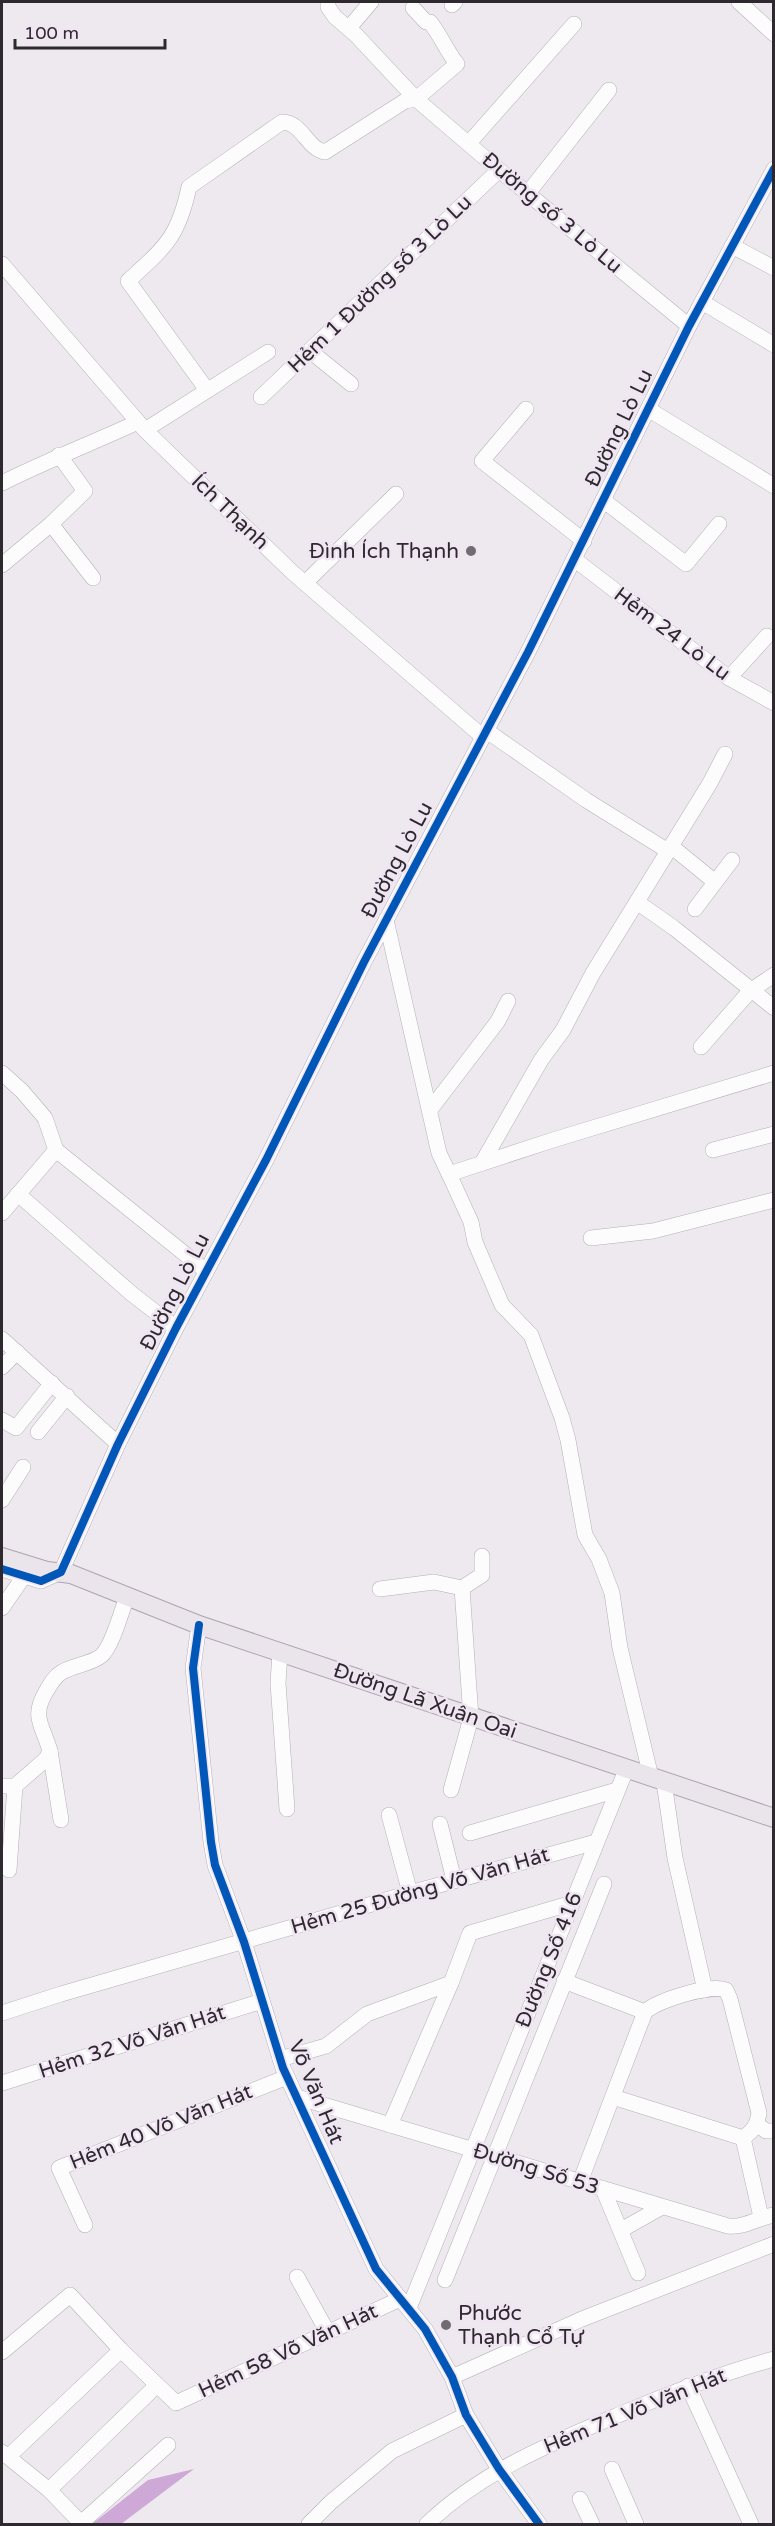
<svg xmlns="http://www.w3.org/2000/svg" width="775" height="2526" font-family="'Varela Round',sans-serif">
<rect width="100%" height="100%" fill="#eee8ef"/>
<polygon fill="#cea8d6" points="194,2469 121,2524 92,2524 148,2480"/>
<g fill="none" stroke-linecap="round" stroke-linejoin="round">
<defs>
<g id="minor">
<polyline points="328,2 328,7 335,17 356,35 416,99 499,170 689,326"/>
<polyline points="739,2 774,34"/>
<polyline points="452,5 455,2"/>
<path d="M 413,8 L 426,22 L 430,22 C 441,36 446,50 457,64 L 416,99"/>
<polyline points="349,28 371,2"/>
<polyline points="469,143 574,24"/>
<polyline points="528,193 609,90"/>
<polyline points="732,246 774,268"/>
<polyline points="2,264 145,430 292,572 483,737"/>
<polyline points="702,302 774,345"/>
<polyline points="310,351 351,384"/>
<path d="M 207,390 L 128,281 C 165,247 178,238 189,187 L 282,122 C 302,122 307,149 325,152 L 405,101 L 416,99"/>
<polyline points="261,397 499,170"/>
<polyline points="526,409 482,461 584,541"/>
<polyline points="648,409 774,486"/>
<polyline points="145,430 268,352"/>
<path d="M 2,483 C 46,461 92,443 138,422"/>
<polyline points="603,500 686,564 719,524"/>
<polyline points="51,524 93,578"/>
<polyline points="574,559 729,678 774,703"/>
<polyline points="2,565 51,524 85,491 59,455"/>
<polyline points="305,583 396,494"/>
<polyline points="729,678 767,636"/>
<polyline points="487,731 586,800 668,851"/>
<polyline points="671,846 715,882"/>
<polyline points="637,902 674,928 774,1008"/>
<polyline points="695,909 732,860"/>
<polyline points="386,920 439,1153 449,1174 553,1140 774,1073"/>
<polyline points="701,1047 750,991 774,975"/>
<polyline points="2,1073 22,1091 45,1118 56,1150 206,1271"/>
<polyline points="430,1110 498,1021 508,1001"/>
<polyline points="713,1150 774,1134"/>
<polyline points="482,1163 541,1060 563,1030 593,973 710,783 725,754"/>
<polyline points="449,1174 471,1222 475,1242 502,1305 531,1335 562,1418 568,1440 585,1535 599,1559 612,1593 620,1648 651,1777"/>
<polyline points="18,1194 132,1294 176,1328"/>
<polyline points="2,1213 56,1150"/>
<polyline points="591,1238 653,1231 774,1200"/>
<polyline points="2,1339 118,1444"/>
<polyline points="2,1367 17,1352"/>
<polyline points="2,1420 16,1428 52,1383"/>
<polyline points="38,1432 67,1396"/>
<polyline points="2,1500 23,1467"/>
<polyline points="2,1569 41,1581 61,1572 118,1444 176,1328 266,1160 364,962 528,652 689,326 774,169"/>
<polyline points="462,1588 482,1575 482,1556"/>
<polyline points="380,1589 434,1582 462,1588 471,1718 451,1790"/>
<polyline points="2,1608 24,1576"/>
<polyline points="199,1625 193,1668 211,1842 215,1865 244,1942 283,2068 376,2269 425,2329 452,2377 466,2415 499,2469 539,2524"/>
<polyline points="280,1653 278,1683 287,1809"/>
<polyline points="50,1751 61,1820"/>
<polyline points="664,1782 675,1858 705,1990"/>
<path d="M 2,1786 L 15,1786 L 46,1759 L 50,1751 C 43,1725 30,1717 47,1690 C 51,1683 55,1676 62,1672 C 74,1665 91,1664 101,1656 C 112,1647 122,1610 127,1596"/>
<polyline points="389,1815 410,1893"/>
<polyline points="440,1824 454,1880"/>
<polyline points="470,1833 617,1790"/>
<polyline points="9,1870 15,1786"/>
<polyline points="564,1981 645,2012"/>
<polyline points="2,2013 61,1994 410,1893 596,1842"/>
<polyline points="280,2059 326,2046 367,2014 451,1983 470,1933 572,1903"/>
<polyline points="2,2083 262,2001"/>
<path d="M 297,2097 L 728,2226 C 745,2228 757,2218 774,2215"/>
<polyline points="390,2125 451,1983"/>
<polyline points="758,2125 766,2131 774,2131"/>
<polyline points="743,2138 761,2217"/>
<path d="M 580,2182 L 645,2012 C 658,2000 710,1984 726,1990 L 730,1999 L 759,2113 C 757,2126 753,2131 743,2138 L 613,2097"/>
<polyline points="603,2189 638,2273"/>
<polyline points="85,2225 59,2168 287,2077"/>
<polyline points="621,2230 662,2207"/>
<polyline points="297,2277 327,2331"/>
<polyline points="445,2280 604,1884"/>
<polyline points="409,2308 626,1770"/>
<polyline points="2,2352 70,2295 121,2350 176,2403 400,2299"/>
<polyline points="452,2377 582,2319 774,2244"/>
<polyline points="688,2386 751,2524"/>
<polyline points="2,2452 49,2490 81,2523 168,2445"/>
<polyline points="9,2456 121,2350"/>
<polyline points="612,2469 636,2524"/>
<polyline points="49,2490 157,2385"/>
<polyline points="580,2499 592,2524"/>
<polyline points="309,2524 331,2502 392,2451 466,2415"/>
<path d="M 427,2524 C 482,2471 554,2442 623,2413 C 673,2392 722,2373 774,2359"/>
</g>
<polyline id="major" points="2,1557 47,1571 71,1574 199,1625 774,1818"/>
</defs>
<use href="#minor" stroke="#b5b0b6" stroke-width="16"/>
<use href="#major" stroke="#afa3b1" stroke-width="20"/>
<use href="#minor" stroke="#fcfcfd" stroke-width="15"/>
<use href="#major" stroke="#eae5eb" stroke-width="18"/>
<defs>
<g id="cycleway">
<polyline points="2,1569 41,1581 61,1572 118,1444 176,1328 266,1160 364,962 528,652 689,326 774,169"/>
<polyline points="199,1625 193,1668 211,1842 215,1865 244,1942 283,2068 376,2269 425,2329 452,2377 466,2415 499,2469 539,2524"/>
</g>
</defs>
<use href="#cycleway" stroke="#f0e5f2" stroke-width="11"/>
<use href="#cycleway" stroke="#0057b8" stroke-width="8"/>
</g>
<g fill="#716c72" stroke="#f0e5f2" stroke-width="2">
<circle cx="471" cy="551" r="6"/>
<circle cx="446" cy="2325" r="6"/>
</g>
<g text-anchor="middle" dominant-baseline="central" stroke-width="5" stroke-linejoin="round" paint-order="stroke">
<g font-size="21" fill="#2e292e" stroke="#f0e5f2">
<text transform="translate(552 213) rotate(40)">Đường số 3 Lò Lu</text>
<text transform="translate(380 284) rotate(-44)">Hẻm 1 Đường số 3 Lò Lu</text>
<text transform="translate(619 428) rotate(-64)">Đường Lò Lu</text>
<text transform="translate(230 512) rotate(44)">Ích Thạnh</text>
<text transform="translate(672 634) rotate(37)">Hẻm 24 Lò Lu</text>
<text transform="translate(397 860) rotate(-62)">Đường Lò Lu</text>
<text transform="translate(175 1292) rotate(-63)">Đường Lò Lu</text>
<text transform="translate(425 1701) rotate(19)">Đường Lã Xuân Oai</text>
<text transform="translate(420 1891) rotate(-16)">Hẻm 25 Đường Võ Văn Hát</text>
<text transform="translate(549 1960) rotate(-68)">Đường Số 416</text>
<text transform="translate(132 2042) rotate(-18)">Hẻm 32 Võ Văn Hát</text>
<text transform="translate(316 2092) rotate(67)">Võ Văn Hát</text>
<text transform="translate(161 2127) rotate(-22)">Hẻm 40 Võ Văn Hát</text>
<text transform="translate(536 2169) rotate(17)">Đường Số 53</text>
<text transform="translate(288 2351) rotate(-25)">Hẻm 58 Võ Văn Hát</text>
<text transform="translate(635 2411) rotate(-22)">Hẻm 71 Võ Văn Hát</text>
</g>
<g font-size="21" fill="#2e292e" stroke="#f0e5f2" text-anchor="end">
<text x="459" y="551">Đình Ích Thạnh</text>
<text x="458" y="2313" text-anchor="start">Phước<tspan x="458" dy="24">Thạnh Cổ Tự</tspan></text>
</g>
</g>
<rect width="775" height="2526" fill="none" stroke="#2e292e" stroke-width="6"/>
<path d="M15 39v9h150v-9" fill="none" stroke="#2e292e" stroke-width="3"/>
<text x="24" y="39" font-size="18" fill="#2e292e" stroke="#f0e5f2" stroke-width="4.5" paint-order="stroke">100 m</text>
</svg>
